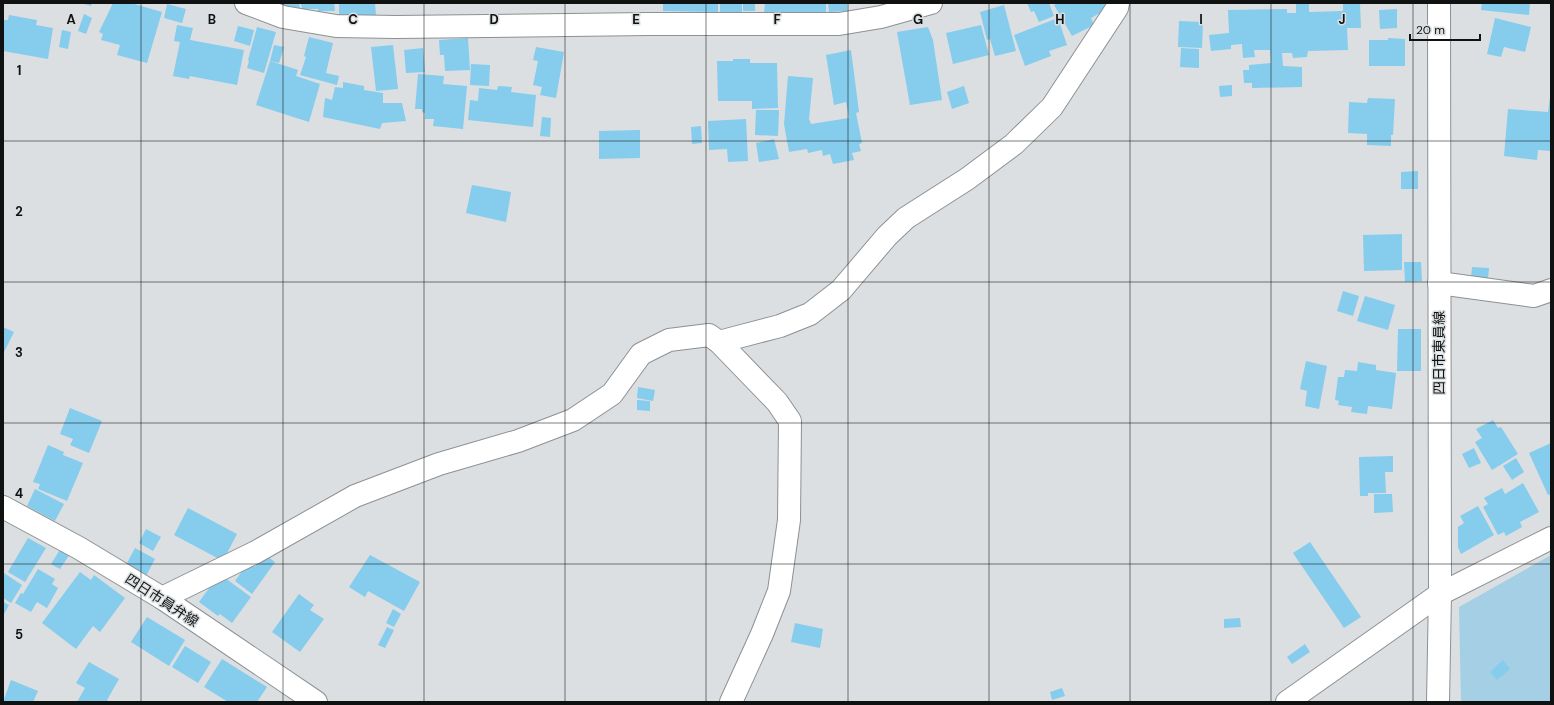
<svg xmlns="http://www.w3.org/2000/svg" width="1554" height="705" font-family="'DM Sans','Noto Sans JP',sans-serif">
<rect width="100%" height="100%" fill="#dbdfe1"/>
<polygon fill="#a4cfe5" points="1551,555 1551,702 1461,702 1459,607"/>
<g fill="#85cced">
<polygon points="81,3 92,3 91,6"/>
<polygon points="113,3 131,3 162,12 147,63 117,55 120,45 101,40 103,34 99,32"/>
<polygon points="279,3 299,3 300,9 279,6"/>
<polygon points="301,3 334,3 335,11 318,11 318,9 302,9"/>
<polygon points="339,3 375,3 376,15 339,17"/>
<polygon points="663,3 718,3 718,12 663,11"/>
<rect x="720" y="3" width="22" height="9"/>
<rect x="743" y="3" width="12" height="8"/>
<polygon points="765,3 826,3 826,13 764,13"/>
<polygon points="828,3 847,3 847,11 829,12"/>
<polygon points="1027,3 1049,3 1054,16 1039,22 1034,11 1031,12"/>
<polygon points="1058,3 1109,3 1105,5 1107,9 1091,18 1094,25 1072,36 1054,5"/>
<polygon points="1296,3 1309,3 1309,12 1343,11 1343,3 1360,3 1361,28 1347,28 1348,50 1308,51 1307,57 1293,58 1292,53 1282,53 1283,66 1302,67 1302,87 1252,88 1252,83 1244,83 1243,70 1249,70 1249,65 1271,63 1270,50 1254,50 1255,57 1243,58 1242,44 1231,45 1231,49 1211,51 1209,35 1229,33 1228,10 1287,9 1287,13 1296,13"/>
<polygon points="1482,3 1530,3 1529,15 1481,10"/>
<polygon points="167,4 186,9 182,23 164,18"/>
<polygon points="1004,5 1016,51 995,56 990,39 987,40 980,12"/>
<polygon points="1397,9 1397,28 1380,29 1379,10"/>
<polygon points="84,14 92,18 86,34 78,31"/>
<polygon points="9,15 37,20 36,25 53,28 48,59 3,51 3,20 8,20"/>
<polygon points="1058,18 1067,45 1049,51 1051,56 1025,66 1014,35"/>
<polygon points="1495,18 1531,27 1525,52 1504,47 1501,57 1487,54"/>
<polygon points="1179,21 1203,22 1202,48 1178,47"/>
<polygon points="177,25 193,28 190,40 244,50 237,85 190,76 189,79 173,76 180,42 174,41"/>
<polygon points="981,25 989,55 953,64 946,33"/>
<polygon points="238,26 254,30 250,46 234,41"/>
<polygon points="257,27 276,32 264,73 247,68 249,61 248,60"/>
<polygon points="928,27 933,40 942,100 910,105 897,32"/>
<polygon points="62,30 71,32 68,49 59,47"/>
<polygon points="309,37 333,43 326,73 339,76 337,85 300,75 306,57 304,56"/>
<polygon points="468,38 470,70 445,71 444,55 440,55 439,40"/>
<polygon points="1388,38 1405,39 1405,66 1369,66 1369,40 1388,40"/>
<polygon points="274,45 284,47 279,63 270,61"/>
<polygon points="393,45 398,89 376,91 371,47"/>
<polygon points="536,47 564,52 556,98 540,95 542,87 533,85 538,61 533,60"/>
<polygon points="423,48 425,72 406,73 404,50"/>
<polygon points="1181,48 1199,49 1199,68 1180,67"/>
<polygon points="851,50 859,112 856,113 862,143 859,144 861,151 852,153 854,160 833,164 830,154 823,156 822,150 808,153 807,149 789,152 784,124 788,76 813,78 809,119 811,124 849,118 846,102 834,105 826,55"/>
<polygon points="733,59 750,59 750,63 777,63 778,108 752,109 752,101 718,101 717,61 733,61"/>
<polygon points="270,61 298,70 296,76 320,84 309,122 256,105"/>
<polygon points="471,64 490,65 489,86 470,85"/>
<polygon points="418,74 444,76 443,84 467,86 463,129 433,126 434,119 425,119 425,113 422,112 422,109 415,109"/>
<polygon points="343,82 364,86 364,90 383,93 383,103 402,103 406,121 382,123 380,129 323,117 325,98 332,100 335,87 343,88"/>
<polygon points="1232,85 1232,96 1220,97 1219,86"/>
<polygon points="498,86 512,87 511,92 536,95 533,127 468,120 470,100 478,101 479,88 497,90"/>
<polygon points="964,86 969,103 952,109 947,92"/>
<polygon points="1550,97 1551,151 1538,150 1537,160 1504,156 1508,109 1548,112"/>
<polygon points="1368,98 1395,99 1393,135 1391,135 1391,146 1367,145 1367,134 1348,133 1349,102 1367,103"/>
<polygon points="756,110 779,110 778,136 755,135"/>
<polygon points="542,117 551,118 550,137 540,136"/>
<polygon points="746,119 748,161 728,162 727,149 709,150 708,121"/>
<polygon points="701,126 702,143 692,144 691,127"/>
<polygon points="640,130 640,158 599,159 599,131"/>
<polygon points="774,139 779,159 759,162 756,143"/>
<polygon points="1418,171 1418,189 1401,189 1401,172"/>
<polygon points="472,185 511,192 506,222 466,213"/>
<polygon points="1402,234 1402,270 1364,271 1363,235"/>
<polygon points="1404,262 1421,262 1422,281 1405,282"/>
<polygon points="1472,267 1489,268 1488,279 1471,278"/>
<polygon points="1343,291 1359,296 1353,316 1337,311"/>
<polygon points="1365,296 1395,305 1388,330 1357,321"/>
<polygon points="3,327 14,332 3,354"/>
<polygon points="1398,329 1421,329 1421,371 1397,371"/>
<polygon points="1306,361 1327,366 1319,409 1305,406 1307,391 1300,389"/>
<polygon points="1358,362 1376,365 1376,370 1396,373 1392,409 1368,406 1367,414 1351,412 1352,407 1338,405 1339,401 1335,400 1338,377 1344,377 1345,370 1357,371"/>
<polygon points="638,387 655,390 653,401 637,398"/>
<polygon points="637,400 650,401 650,411 637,410"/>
<polygon points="70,408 102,421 89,453 70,445 73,439 60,434"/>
<polygon points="1493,420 1498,428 1501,427 1518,454 1492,470 1475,442 1482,438 1476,429"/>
<polygon points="1551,443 1551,494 1548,495 1529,453"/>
<polygon points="48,445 64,452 63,455 83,463 67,501 38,489 40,484 33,482"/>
<polygon points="1474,448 1481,463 1469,468 1462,454"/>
<polygon points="1393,456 1393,472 1385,472 1386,493 1368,493 1368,496 1360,496 1359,457"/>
<polygon points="1516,458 1524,472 1512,480 1503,466"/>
<polygon points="1523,483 1539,512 1520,522 1522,527 1506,536 1504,532 1498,535 1483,507 1488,504 1484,498 1502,488 1505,494"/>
<polygon points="35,489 64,504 55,521 27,506"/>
<polygon points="1374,494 1392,494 1393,512 1374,513"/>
<polygon points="1478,506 1494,535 1461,554 1458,547 1458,527 1464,523 1460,516"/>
<polygon points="188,508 237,534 223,561 174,535"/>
<polygon points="146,529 161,537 153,551 139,543"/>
<polygon points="28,538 46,548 25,582 8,572"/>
<polygon points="1310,542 1361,617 1344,628 1293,553"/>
<polygon points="61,548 70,554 60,569 51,564"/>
<polygon points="135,548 155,559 146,576 126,565"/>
<polygon points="264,554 275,562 252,594 235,581 249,562 255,567"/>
<polygon points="370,555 420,582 404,611 368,591 365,597 349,587"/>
<polygon points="38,569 55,579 52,584 58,588 47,608 37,602 31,612 15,603 21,593 23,594"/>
<polygon points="80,572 91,580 94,575 125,598 100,632 93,626 76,649 42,623"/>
<polygon points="4,573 22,585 11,603 3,598 3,575"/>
<polygon points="218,576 225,578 251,597 232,623 220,614 218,616 199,602"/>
<polygon points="299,594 314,605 310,610 324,619 300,652 272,632"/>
<polygon points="3,602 9,605 3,616"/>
<polygon points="393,609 401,614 394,627 386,623"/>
<polygon points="147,617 185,640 169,666 131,642"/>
<polygon points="1240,618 1241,627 1224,628 1224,619"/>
<polygon points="795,623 823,629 820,648 791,642"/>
<polygon points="387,627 394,630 385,648 378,645"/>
<polygon points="1305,644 1310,652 1292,664 1287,657"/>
<polygon points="185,646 211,662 198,683 172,667"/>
<polygon points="222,659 267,687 257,702 228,702 204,687"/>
<polygon points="1503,660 1510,669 1497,680 1490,672"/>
<polygon points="89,662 119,679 107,700 110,702 77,702 85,688 76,683"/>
<polygon points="11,680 38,691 33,702 3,702"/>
<polygon points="1062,688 1065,696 1052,700 1050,692"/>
</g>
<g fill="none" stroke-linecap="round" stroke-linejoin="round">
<defs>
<g id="minor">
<polyline points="246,3 283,17 336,26 396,27 649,24 839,24 881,17 931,3"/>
<polyline points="1439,283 1534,296 1551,290"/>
<polyline points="719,342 780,326 810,314 841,290 887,236 906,218 967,179 1014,144 1052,107 1117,8 1118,3"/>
<polyline points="162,598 256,552 355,496 439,464 518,441 573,420 612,394 641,354 669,340 709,335 719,342 777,402 790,421 789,520 779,591 762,634 731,702"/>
<polyline points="1287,702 1440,594 1551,538"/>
</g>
<polyline id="secondary" points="1438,702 1440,594 1439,3"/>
<polyline id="primary" points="3,507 79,548 162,598 316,702"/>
</defs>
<use href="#minor" stroke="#8d9193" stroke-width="24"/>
<use href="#secondary" stroke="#8d9193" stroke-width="24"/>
<use href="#primary" stroke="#8d9193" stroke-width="24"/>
<use href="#minor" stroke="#fff" stroke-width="22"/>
<use href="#secondary" stroke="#fff" stroke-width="22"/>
<use href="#primary" stroke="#fff" stroke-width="22"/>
</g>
<path fill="none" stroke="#101212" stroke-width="1" stroke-opacity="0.55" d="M 141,3 L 141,702M 283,3 L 283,702M 424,3 L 424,702M 565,3 L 565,702M 706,3 L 706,702M 848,3 L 848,702M 989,3 L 989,702M 1130,3 L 1130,702M 1271,3 L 1271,702M 1413,3 L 1413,702M 3,141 L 1551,141M 3,282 L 1551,282M 3,423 L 1551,423M 3,564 L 1551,564"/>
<g text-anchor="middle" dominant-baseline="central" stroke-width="3" stroke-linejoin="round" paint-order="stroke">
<g font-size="14" fill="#101212" stroke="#dbdfe1">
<text transform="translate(1439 353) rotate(-90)">四日市東員線</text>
<text transform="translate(162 600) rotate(33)">四日市員弁線</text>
</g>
</g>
<g font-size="13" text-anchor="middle" font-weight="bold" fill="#101212" stroke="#dbdfe1" stroke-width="3" stroke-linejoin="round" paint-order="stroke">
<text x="71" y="24">A</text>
<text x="212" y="24">B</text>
<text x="353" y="24">C</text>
<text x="494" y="24">D</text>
<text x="636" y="24">E</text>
<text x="777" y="24">F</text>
<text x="918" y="24">G</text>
<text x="1060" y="24">H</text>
<text x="1201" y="24">I</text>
<text x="1342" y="24">J</text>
<text x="19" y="75">1</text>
<text x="19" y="216">2</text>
<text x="19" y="357">3</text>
<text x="19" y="498">4</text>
<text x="19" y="639">5</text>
</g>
<rect width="1554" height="705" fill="none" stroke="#101212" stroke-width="8"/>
<path d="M1410 34v6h70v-6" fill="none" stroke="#101212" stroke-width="2"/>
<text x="1416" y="34" font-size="12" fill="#101212" stroke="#dbdfe1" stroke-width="3" paint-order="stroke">20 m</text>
</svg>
